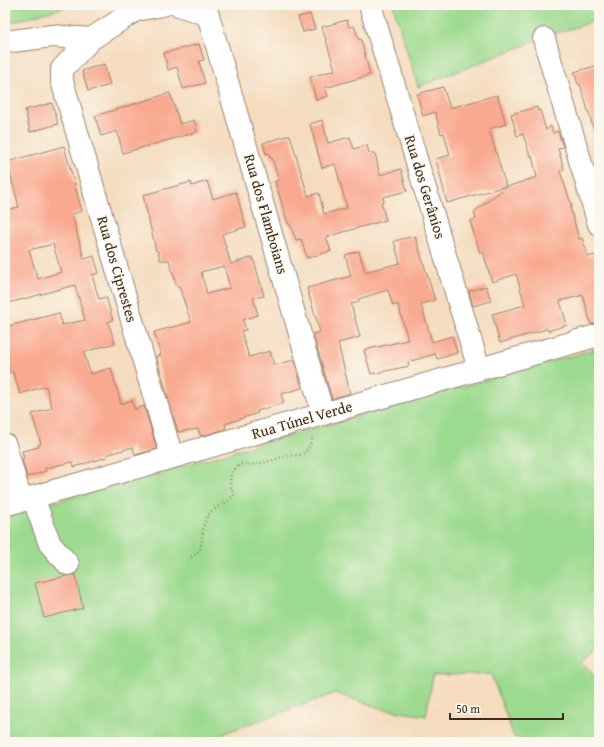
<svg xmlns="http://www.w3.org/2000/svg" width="604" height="747" viewBox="0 0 604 747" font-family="'Gentium Book Plus',serif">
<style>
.green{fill:#9cda8f;stroke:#6c8256}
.building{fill:#f9a990;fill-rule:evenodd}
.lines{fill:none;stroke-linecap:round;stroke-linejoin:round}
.minor-casing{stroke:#98836e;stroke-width:24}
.path{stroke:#98836e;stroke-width:2.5;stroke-dasharray:1 3;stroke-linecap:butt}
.minor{stroke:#fff;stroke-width:22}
.labels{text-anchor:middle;stroke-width:3;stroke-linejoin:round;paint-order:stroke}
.street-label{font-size:15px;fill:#3b2a1e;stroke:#fbf7ec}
</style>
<rect width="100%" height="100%" fill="#fbf7ec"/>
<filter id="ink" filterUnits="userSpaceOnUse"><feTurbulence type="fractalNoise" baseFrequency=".025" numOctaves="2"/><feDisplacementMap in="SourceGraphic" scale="8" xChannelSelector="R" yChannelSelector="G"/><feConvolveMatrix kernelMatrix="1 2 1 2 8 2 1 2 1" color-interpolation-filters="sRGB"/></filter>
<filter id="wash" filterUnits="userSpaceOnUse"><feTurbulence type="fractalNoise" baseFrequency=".012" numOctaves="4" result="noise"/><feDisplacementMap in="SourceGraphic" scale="16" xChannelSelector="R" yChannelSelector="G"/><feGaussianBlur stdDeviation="0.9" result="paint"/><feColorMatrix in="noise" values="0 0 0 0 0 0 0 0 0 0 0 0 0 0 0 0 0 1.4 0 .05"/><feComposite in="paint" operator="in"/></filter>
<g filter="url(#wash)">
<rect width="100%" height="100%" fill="#f5dcbf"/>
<g class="green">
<polygon points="5,5 73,5 5,24"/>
<polygon points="393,5 599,5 599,20 550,35 418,87"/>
<polygon points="599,348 599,649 582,662 599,681 599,740 594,742 533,742 514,737 491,674 433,675 426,716 383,709 335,693 200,742 5,742 5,516"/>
</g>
<g id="blocks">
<g class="building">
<polygon points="310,14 315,29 303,32 298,17"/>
<polygon points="347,20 349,27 354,26 359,40 361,39 370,75 325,88 328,96 316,100 310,77 335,70 322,27"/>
<polygon points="199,44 204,60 199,61 205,83 183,89 177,67 168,70 164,53"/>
<polygon points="104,64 110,85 88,91 82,71"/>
<polygon points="599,65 599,136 596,137 580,84 578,84 574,72"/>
<polygon points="443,87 450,108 497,95 506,124 489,129 506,186 447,203 436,159 450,155 444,133 441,134 435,112 423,116 417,94"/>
<polygon points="170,93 180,124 194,120 197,132 123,153 117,131 101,136 95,116"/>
<polygon points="52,103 58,124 30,132 25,110"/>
<polygon points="537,107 538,111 540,110 546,130 551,126 553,133 558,131 563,147 558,148 564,169 560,171 572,207 570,207 579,239 582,238 588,257 595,255 599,269 599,323 591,324 583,295 560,301 567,325 548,331 547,329 500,343 492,314 525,305 516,274 492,282 483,252 480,253 470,221 476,219 474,212 506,187 537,177 532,156 530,156 523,134 517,136 511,114"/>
<polygon points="322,120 328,143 350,137 354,149 367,145 369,153 375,153 380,175 401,169 407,191 383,197 384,202 381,202 386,220 326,237 331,251 307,258 301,239 296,240 290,224 288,224 275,181 279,180 272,158 270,158 269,153 266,154 263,143 290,135 308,196 319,193 324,214 347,208 335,164 322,168 310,124"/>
<path d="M64 146 82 211 72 214 84 259 94 256 99 273 92 275 99 299 106 297 113 320 108 322 115 343 84 352 90 374 111 368 121 404 132 400 134 409 144 406 157 449 135 455 133 447 106 455 107 457 74 467 73 462 45 468 46 471 27 477 22 459 24 458 22 451 39 447 38 445 41 444 32 414 52 408 46 386 20 394 13 372 10 373 5 355V327L59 313 62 325 85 320 75 285 5 304V210L19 207 7 162ZM53 244 61 272 38 279 29 250Z"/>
<path d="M207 181 213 199 236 192 246 227 222 234 231 264 253 257 264 296 253 298 258 315 243 320 246 330 241 331 249 357 270 351 274 365 294 360 302 388 281 394 284 403 257 411 258 413 225 424 226 428 223 430 201 436 198 429 178 432 156 356 161 355 154 332 191 322 179 286 177 287 169 260H160L158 251H156L143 195 191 182 192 186ZM224 266 230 288 207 294 201 272Z"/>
<polygon points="415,236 435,300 421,304 432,342 452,336 457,353 437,359 435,354 408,362 409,366 371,374 364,350 408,340 398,304 393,306 388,290 358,299 359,302 351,304 360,337 338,343 350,393 332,399 313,334 320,332 307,288 351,276 345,255 359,251 365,272 400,263 394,241"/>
<polygon points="486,286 491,301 473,306 469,291"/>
<polygon points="75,574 83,608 44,618 35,583"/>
</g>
</g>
</g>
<g filter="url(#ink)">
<use href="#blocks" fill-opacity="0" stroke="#98836e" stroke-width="1"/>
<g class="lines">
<g class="minor-casing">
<g id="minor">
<polyline points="163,5 136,10 91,39 62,69 62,81 172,457"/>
<polyline points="179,5 208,15 323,414"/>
<polyline points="370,5 479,369"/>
<polyline points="544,39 599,224"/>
<polyline points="5,42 52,36 91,39"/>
<polyline points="5,445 21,501"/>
<polyline points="33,497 50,544 68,564"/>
<polyline points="5,505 599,335"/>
</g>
</g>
<path class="path" d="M191 557C207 551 199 533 206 519 213 505 225 507 234 495 228 480 228 475 240 464 257 466 270 461 286 456 291 455 298 456 302 454 309 450 311 443 313 436"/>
<use href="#minor" class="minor"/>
</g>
</g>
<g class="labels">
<g class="street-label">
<text transform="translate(425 187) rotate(73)" y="5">Rua dos Gerânios</text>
<text transform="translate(266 214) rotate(74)" y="5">Rua dos Flamboians</text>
<text transform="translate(117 269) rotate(74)" y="5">Rua dos Ciprestes</text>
<text transform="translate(302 420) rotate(-16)" y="5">Rua Túnel Verde</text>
</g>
</g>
<rect width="604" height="747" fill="none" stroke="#fbf7ec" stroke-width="20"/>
<path d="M450 713v6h113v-6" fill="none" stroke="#3b2a1e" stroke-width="2"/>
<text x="456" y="713" font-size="12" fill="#3b2a1e" stroke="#fbf7ec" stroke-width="3" paint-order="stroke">50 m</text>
</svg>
